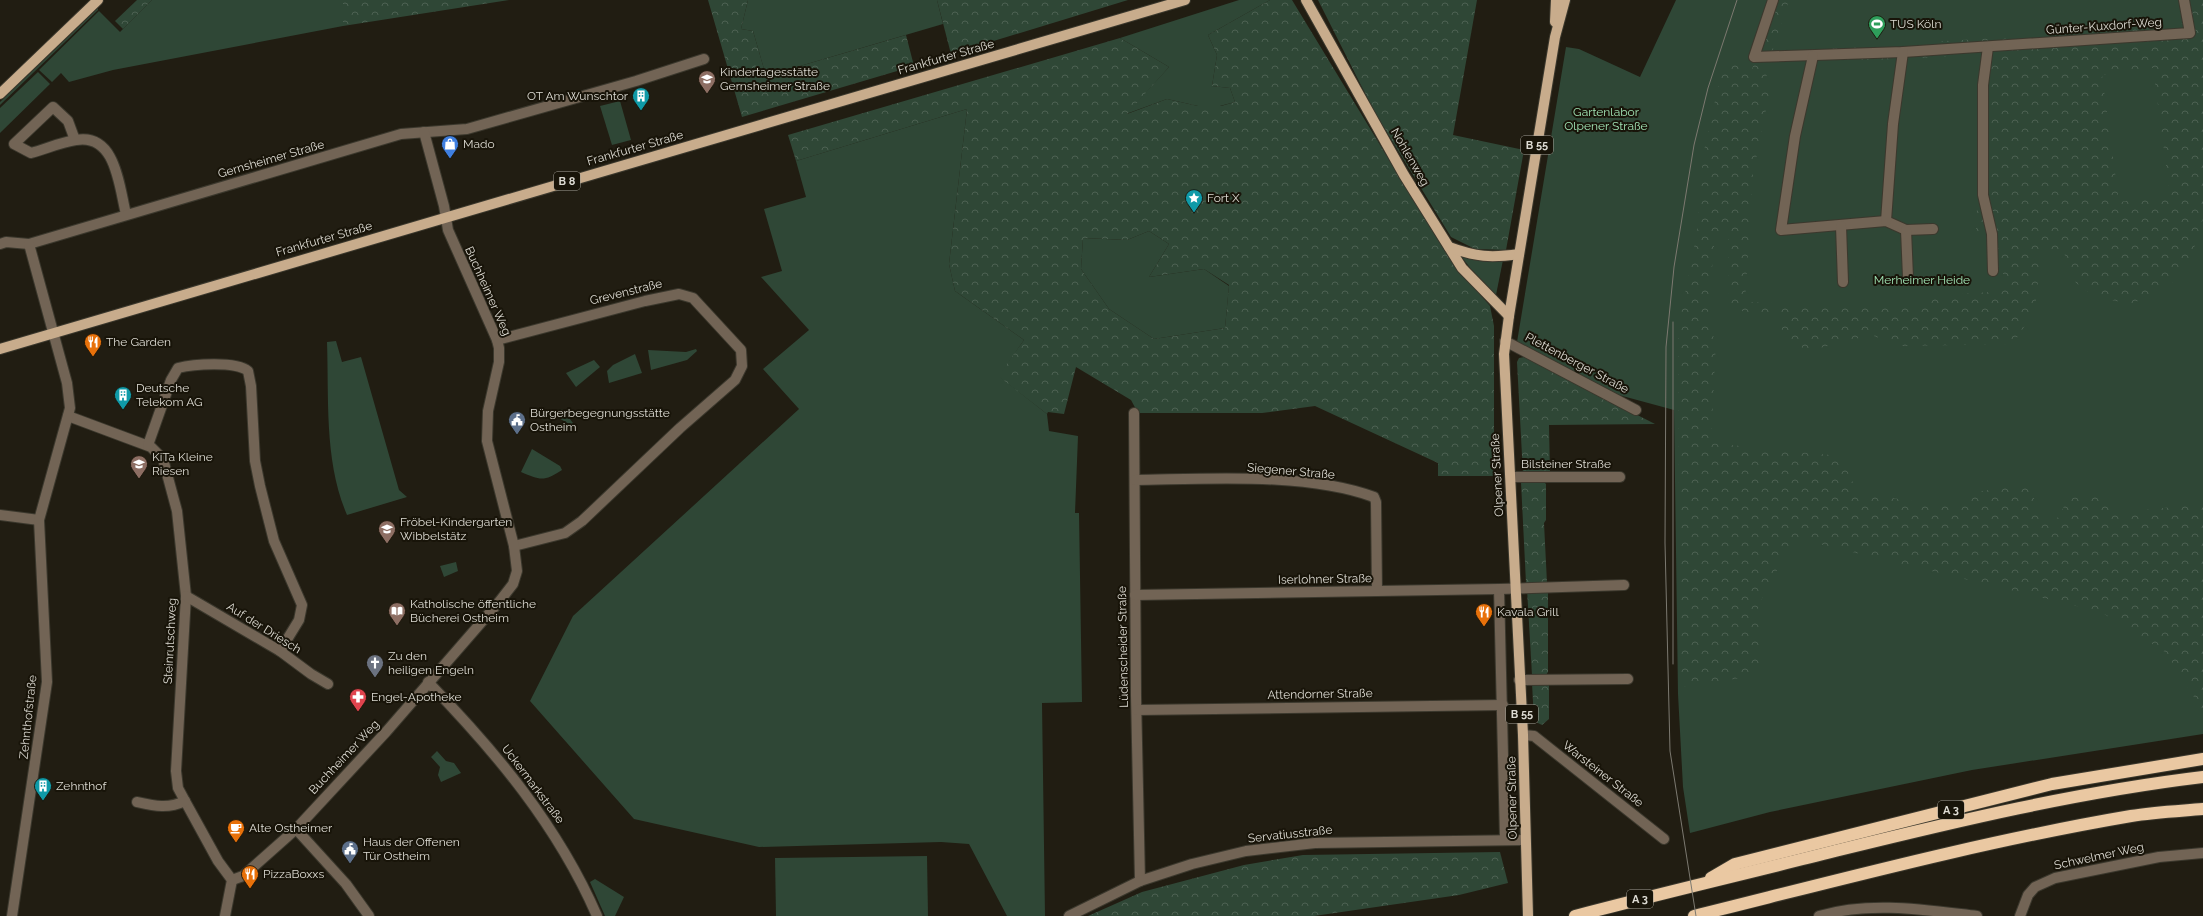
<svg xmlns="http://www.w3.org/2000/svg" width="2203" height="916" viewBox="0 0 2203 916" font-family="Raleway,sans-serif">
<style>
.green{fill:#2f4736}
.forest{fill:url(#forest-crowns);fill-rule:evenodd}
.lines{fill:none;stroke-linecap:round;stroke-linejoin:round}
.minor-casing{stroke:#3b382d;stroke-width:12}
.major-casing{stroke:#3b382d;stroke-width:12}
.highway-casing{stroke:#3b382d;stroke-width:14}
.minor{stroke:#726455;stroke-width:10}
.major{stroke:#c8ac8c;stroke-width:10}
.highway{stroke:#eac8a2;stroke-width:12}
.tram{stroke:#7c7970;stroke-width:1}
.labels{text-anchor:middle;stroke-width:4;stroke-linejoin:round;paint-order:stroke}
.shield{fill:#181409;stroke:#a29f96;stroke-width:1}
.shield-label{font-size:11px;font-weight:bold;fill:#dddbd3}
.poi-label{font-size:12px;fill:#dddbd3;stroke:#181409;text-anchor:start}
.street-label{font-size:12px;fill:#dddbd3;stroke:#181409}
.park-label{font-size:12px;fill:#a1e4b5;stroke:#181409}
</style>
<defs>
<pattern id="forest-crowns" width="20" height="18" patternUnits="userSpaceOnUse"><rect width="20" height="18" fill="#2f4736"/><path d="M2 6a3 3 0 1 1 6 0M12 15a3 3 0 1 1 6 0" fill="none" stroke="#4d6152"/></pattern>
</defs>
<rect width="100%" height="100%" fill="#211d12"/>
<g class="green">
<polygon points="152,0 343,0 343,26 113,70 69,82 61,73 52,82 39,70 99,11 120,32"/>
<polygon points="748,0 937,0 943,24 766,76 753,31 741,29"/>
<polygon points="1239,0 1270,0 1208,35 1217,55 1212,86 1230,88 1235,102 1220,106 1198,106 1167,99 1126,114 1169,67 1120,38"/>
<polygon points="1676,0 2203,0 2203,734 1972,770 1770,812 1690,833 1683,787 1678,694 1674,410 1615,394 1517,342 1566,47 1579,49 1640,77"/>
<polygon points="98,8 98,10 0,105 0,102"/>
<polygon points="38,72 50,84 0,133 0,108"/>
<polygon points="620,101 631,140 612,145 600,106"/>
<polygon points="967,109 949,264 955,291 1024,340 999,376 1047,414 1049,431 1078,436 1075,513 1079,513 1082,702 1042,703 1045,916 1007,916 969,844 941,842 759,847 634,819 530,701 573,616 799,409 763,369 809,330 761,277 782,271 764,209 806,197 796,161"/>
<polygon points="1149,231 1169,244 1149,277 1204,269 1229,286 1225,328 1154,339 1109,309 1081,269 1083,238 1127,240"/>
<polygon points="1460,255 1503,260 1496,295 1471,269"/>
<path d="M336 341 342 362 361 357 399 490 407 497 347 515C324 461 329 400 327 342Z"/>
<polygon points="696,349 697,351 687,360 651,370 648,350 686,352"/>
<polygon points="635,354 642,373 609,383 607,371 613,365"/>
<polygon points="594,360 600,367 576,387 566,373"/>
<polygon points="562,409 573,423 571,425 548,412"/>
<path d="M532 449 560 466 562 470C544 482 540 480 521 472Z"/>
<polygon points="456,562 458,571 444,577 440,566"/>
<polygon points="437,751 446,761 454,763 461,773 441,782 438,775 440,767 431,757"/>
<polygon points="927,856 928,916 776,916 775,858"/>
<polygon points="595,879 624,897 615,916 605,916 590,882"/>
</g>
<g class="forest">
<polygon points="137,0 152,0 123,29 115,21"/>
<polygon points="343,0 509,0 343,26"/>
<polygon points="708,0 748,0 741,29 753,31 766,76 906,35 914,66 742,117"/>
<polygon points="937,0 1128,0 951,54"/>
<path d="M1270 0H1292L1436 237 1453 263 1490 306 1494 326V476H1438V463L1315 406 1262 413H1138L1131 400 1076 367 1064 414 1048 412 1047 414 998 376 1024 340 955 291 949 264 967 109 796 161 788 135 1120 38 1169 67 1127 114 1167 99 1198 106H1221L1235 102 1230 88 1212 86 1217 55 1208 35ZM1149 231 1169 244 1149 277 1204 269 1229 285 1225 328 1154 339 1109 309 1081 269 1083 238 1127 240Z"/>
<polygon points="1318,0 1477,0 1453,135 1524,150 1506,250 1475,249 1451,237 1375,113"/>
<path d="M1778 0H1789L1772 52 2182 26 2178 0H2203V219L2190 261 2171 284 2132 304 2095 297 2076 283 2062 248 2041 254 2035 310 2013 344 1901 346 1871 335 1808 351 1782 336 1781 317 1752 315 1732 307 1729 301 1728 234 1715 235 1707 325 1716 341 1711 443 1840 456 1858 493 1960 508 1971 493 2028 483 2042 519 2055 522 2069 498 2097 495 2114 513 2203 504V711L2165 652 2101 612 1794 538 1758 606 1761 675 1680 687 1678 330 1697 232 1703 155 1724 60 1752 69ZM1983 55 1976 233 1987 234 1990 271 2003 272 2004 291 1920 297V308L1745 302 1753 174 1771 85 1767 83 1766 65ZM2153 68 2170 195 2119 202 2102 75Z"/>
<polygon points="1524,357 1655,424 1549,425 1550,474 1523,474 1517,362 1519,358"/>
<polygon points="1543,481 1546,484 1546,520 1544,523 1547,583 1526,583 1521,482"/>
<polygon points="1527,589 1548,591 1548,672 1546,675 1532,675"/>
<polygon points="1532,683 1549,684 1549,719 1542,725 1534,721"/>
<polygon points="1500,852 1508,883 1459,895 1314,916 1088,916 1142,892 1244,865 1303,855"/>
</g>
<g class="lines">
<g class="minor-casing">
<g id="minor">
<polyline points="1773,0 1754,57 1903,52 2190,33 2184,0"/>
<polyline points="1988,47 1983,85 1983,195 1992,234 1993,271"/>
<polyline points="1813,56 1795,136 1781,230 1886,221 1906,230 1933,229"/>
<path d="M75 140 68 121 53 107 14 144 31 153C46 149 61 142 76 140 116 133 119 186 126 214"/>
<polyline points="1886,221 1893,124 1903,52"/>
<polyline points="1841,226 1843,282"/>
<polyline points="1906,230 1908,277"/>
<polyline points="0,244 6,242 29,244 401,134 467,129 636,81 704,59"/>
<polyline points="497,340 645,301 679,294 693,298 741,350 742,366 735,380 680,428 582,521 565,533 514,546"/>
<polyline points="1505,341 1636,410"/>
<polyline points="1134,413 1136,696 1140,881"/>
<polyline points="68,416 151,447 163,459 177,511 186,596 176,771 178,788 185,801 218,861 232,880 225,916"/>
<path d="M148 445 171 380 178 368C193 364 236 361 248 371L251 386 255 461 260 486 274 541 302 605 299 620 280 651"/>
<polyline points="1511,477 1620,477"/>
<path d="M1135 480C1207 479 1306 472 1374 497L1376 502 1377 591"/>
<polyline points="0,515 39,520"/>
<polyline points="1499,589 1505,839"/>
<polyline points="1135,595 1499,589 1624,585"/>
<polyline points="186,596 280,651 311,674 328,684"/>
<polyline points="1519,680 1628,679"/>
<path d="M428 682C496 752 558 826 597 916"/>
<polyline points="1137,710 1503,705"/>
<polyline points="1523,735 1534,736 1664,839"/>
<path d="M137 802C155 806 168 809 185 801"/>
<polyline points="296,829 346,884 369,916"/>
<polyline points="232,880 243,876 296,829 386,732 499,602 513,584 517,571 514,546 487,441 488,411 499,362 499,348 497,340 448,230 444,206 424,132"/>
<polyline points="12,916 47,682 39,520 70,408 67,383 29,244"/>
<polyline points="1069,916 1140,881 1192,864 1246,851 1315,843 1525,840"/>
<path d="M1819 916C1871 901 1925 910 1977 916"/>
<polyline points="2020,916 2028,895 2035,887 2055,878 2159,857 2203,853"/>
</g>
</g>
<g class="major-casing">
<g id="major">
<polyline points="1306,0 1404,175 1462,268 1509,316"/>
<polyline points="1555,22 1556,0"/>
<polyline points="0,94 98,0"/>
<path d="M1449 247C1476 257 1491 258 1519 254"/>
<polyline points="0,349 1185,0"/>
<polyline points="1528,916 1523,735 1504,354 1509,316 1555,37 1565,0"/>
</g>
</g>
<g class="highway-casing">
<g id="highway">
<polyline points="1711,878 1735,864 2052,784 2203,759"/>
<path d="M1575 916C1662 893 1748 873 1835 851 1957 821 2078 792 2203 777"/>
<path d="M1694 916C1839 880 1984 841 2131 816 2154 812 2179 811 2203 809"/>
</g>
</g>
<use href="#minor" class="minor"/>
<use href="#major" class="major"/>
<use href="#highway" class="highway"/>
<g class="tram">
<polyline points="1673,664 1673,322"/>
<polyline points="1696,916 1670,751 1665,543 1666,347 1674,267 1694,145 1708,88 1737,0"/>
</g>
</g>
<defs>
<g id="stadium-pin" transform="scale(0.9)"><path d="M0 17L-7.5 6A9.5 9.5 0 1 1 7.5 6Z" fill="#2e9e5b" stroke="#181409"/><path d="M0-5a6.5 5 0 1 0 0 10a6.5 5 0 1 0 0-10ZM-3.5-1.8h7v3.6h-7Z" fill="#fff"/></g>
<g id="school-pin" transform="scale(0.9)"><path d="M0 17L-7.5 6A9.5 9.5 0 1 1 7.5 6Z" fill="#8d6e63" stroke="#181409"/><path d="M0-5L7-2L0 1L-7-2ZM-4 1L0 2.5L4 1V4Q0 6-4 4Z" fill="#fff"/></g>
<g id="building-pin" transform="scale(0.9)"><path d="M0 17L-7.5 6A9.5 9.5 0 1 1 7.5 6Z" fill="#0f9aa8" stroke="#181409"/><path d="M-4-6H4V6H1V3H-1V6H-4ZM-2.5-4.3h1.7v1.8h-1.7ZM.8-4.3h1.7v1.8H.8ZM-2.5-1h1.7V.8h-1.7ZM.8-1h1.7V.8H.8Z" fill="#fff"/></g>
<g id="shop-pin" transform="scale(0.9)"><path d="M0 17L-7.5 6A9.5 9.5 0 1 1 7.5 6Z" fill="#3f7fe0" stroke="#181409"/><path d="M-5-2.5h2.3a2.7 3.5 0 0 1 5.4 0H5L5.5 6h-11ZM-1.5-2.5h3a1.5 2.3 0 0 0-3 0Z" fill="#fff"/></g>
<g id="sight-pin" transform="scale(0.9)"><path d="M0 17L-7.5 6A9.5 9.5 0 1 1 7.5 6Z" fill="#0f9aa8" stroke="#181409"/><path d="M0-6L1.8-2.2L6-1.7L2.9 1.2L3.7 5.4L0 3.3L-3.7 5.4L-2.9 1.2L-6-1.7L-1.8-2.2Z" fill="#fff"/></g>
<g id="restaurant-pin" transform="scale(0.9)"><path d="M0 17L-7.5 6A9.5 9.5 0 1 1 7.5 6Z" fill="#e8710a" stroke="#181409"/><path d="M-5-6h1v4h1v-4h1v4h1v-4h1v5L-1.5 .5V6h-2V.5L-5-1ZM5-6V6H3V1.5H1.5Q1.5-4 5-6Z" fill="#fff"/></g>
<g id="civic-pin" transform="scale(0.9)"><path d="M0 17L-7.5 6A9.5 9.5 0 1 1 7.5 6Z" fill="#5c6f8a" stroke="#181409"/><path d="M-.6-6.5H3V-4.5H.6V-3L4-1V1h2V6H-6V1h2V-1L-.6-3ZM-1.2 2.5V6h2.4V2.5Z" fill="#fff"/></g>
<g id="library-pin" transform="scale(0.9)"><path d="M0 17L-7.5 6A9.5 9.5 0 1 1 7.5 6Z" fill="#8d6e63" stroke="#181409"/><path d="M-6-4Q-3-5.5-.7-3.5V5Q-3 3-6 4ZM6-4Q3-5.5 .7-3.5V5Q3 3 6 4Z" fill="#fff"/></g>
<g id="church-pin" transform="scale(0.9)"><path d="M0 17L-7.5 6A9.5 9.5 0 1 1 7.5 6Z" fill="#6b7280" stroke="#181409"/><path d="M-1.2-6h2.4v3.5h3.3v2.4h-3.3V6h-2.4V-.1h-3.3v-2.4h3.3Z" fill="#fff"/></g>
<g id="pharmacy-pin" transform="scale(0.9)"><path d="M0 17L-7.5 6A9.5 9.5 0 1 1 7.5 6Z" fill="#e0444e" stroke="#181409"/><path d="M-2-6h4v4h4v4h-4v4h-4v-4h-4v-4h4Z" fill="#fff"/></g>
<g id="cafe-pin" transform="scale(0.9)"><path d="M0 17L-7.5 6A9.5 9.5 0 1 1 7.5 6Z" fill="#e8710a" stroke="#181409"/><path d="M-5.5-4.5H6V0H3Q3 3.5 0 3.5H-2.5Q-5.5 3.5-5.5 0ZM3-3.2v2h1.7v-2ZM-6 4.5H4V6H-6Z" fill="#fff"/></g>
</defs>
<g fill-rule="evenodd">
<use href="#stadium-pin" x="1877" y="24"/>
<use href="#school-pin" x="707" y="79"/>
<use href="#building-pin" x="641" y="96"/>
<use href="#shop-pin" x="450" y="144"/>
<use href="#sight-pin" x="1194" y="198"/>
<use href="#restaurant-pin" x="93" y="342"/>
<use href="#building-pin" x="123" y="395"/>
<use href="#civic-pin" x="517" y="420"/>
<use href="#school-pin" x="139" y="464"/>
<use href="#school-pin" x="387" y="529"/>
<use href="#library-pin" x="397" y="611"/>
<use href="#restaurant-pin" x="1484" y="612"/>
<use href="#church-pin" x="375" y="663"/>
<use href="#pharmacy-pin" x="358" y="697"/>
<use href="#building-pin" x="43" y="786"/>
<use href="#cafe-pin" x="236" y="828"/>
<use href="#civic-pin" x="350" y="849"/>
<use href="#restaurant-pin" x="250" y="874"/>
</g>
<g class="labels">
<g class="shield">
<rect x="1521" y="136" width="32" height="18" rx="3"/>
<rect x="554" y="172" width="26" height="18" rx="3"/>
<rect x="1506" y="705" width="32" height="18" rx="3"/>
<rect x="1938" y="801" width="26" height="18" rx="3"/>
<rect x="1627" y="890" width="26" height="18" rx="3"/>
</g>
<g class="shield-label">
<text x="1537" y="149">B 55</text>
<text x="567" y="185">B 8</text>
<text x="1522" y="718">B 55</text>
<text x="1951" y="814">A 3</text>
<text x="1640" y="903">A 3</text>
</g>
<g class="poi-label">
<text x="1890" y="28">TUS Köln</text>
<text x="720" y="76">Kindertagesstätte<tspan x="720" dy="14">Gernsheimer Straße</tspan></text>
<text x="628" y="100" text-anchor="end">OT Am Wunschtor</text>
<text x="463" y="148">Mado</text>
<text x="1207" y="202">Fort X</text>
<text x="106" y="346">The Garden</text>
<text x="136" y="392">Deutsche<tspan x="136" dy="14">Telekom AG</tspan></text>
<text x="530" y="417">Bürgerbegegnungsstätte<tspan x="530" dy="14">Ostheim</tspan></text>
<text x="152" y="461">KiTa Kleine<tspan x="152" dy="14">Riesen</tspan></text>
<text x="400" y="526">Fröbel-Kindergarten<tspan x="400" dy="14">Wibbelstätz</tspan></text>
<text x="410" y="608">Katholische öffentliche<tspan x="410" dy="14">Bücherei Ostheim</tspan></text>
<text x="1497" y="616">Kavala Grill</text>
<text x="388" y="660">Zu den<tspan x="388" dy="14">heiligen Engeln</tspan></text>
<text x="371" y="701">Engel-Apotheke</text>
<text x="56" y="790">Zehnthof</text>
<text x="249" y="832">Alte Ostheimer</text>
<text x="363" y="846">Haus der Offenen<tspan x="363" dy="14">Tür Ostheim</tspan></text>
<text x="263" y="878">PizzaBoxxs</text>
</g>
<g class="street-label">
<text transform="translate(2104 26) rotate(-4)" y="4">Günter-Kuxdorf-Weg</text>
<text transform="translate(946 57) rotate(-16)" y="4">Frankfurter Straße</text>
<text transform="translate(635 148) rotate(-16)" y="4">Frankfurter Straße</text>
<text transform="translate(1410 157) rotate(60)" y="4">Nohlenweg</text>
<text transform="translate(271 159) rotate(-16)" y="4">Gernsheimer Straße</text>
<text transform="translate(324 239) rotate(-16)" y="4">Frankfurter Straße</text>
<text transform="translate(488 291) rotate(66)" y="4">Buchheimer Weg</text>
<text transform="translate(626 292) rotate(-14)" y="4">Grevenstraße</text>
<text transform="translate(1577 363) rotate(28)" y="4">Plettenberger Straße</text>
<text x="1566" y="468">Bilsteiner Straße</text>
<text transform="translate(1291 471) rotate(5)" y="4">Siegener Straße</text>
<text transform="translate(1497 475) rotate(-93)" y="4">Olpener Straße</text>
<text transform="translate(1325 579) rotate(-1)" y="4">Iserlohner Straße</text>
<text transform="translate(264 628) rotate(32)" y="4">Auf der Driesch</text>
<text transform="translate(170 641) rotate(-87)" y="4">Steinrutschweg</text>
<text transform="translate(1123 647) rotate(-91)" y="4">Lüdenscheider Straße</text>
<text transform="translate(1320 694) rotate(-1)" y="4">Attendorner Straße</text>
<text transform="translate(28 717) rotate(-84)" y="4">Zehnthofstraße</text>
<text transform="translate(344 757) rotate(-47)" y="4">Buchheimer Weg</text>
<text transform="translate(1603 774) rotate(38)" y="4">Warsteiner Straße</text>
<text transform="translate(533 784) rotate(53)" y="4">Uckermarkstraße</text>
<text transform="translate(1512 798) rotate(-91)" y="4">Olpener Straße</text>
<text transform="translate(1290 834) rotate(-6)" y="4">Servatiusstraße</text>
<text transform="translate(2099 856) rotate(-12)" y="4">Schwelmer Weg</text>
</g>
<g class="park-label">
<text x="1606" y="116">Gartenlabor<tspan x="1606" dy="14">Olpener Straße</tspan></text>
<text x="1922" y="284">Merheimer Heide</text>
</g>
</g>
</svg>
